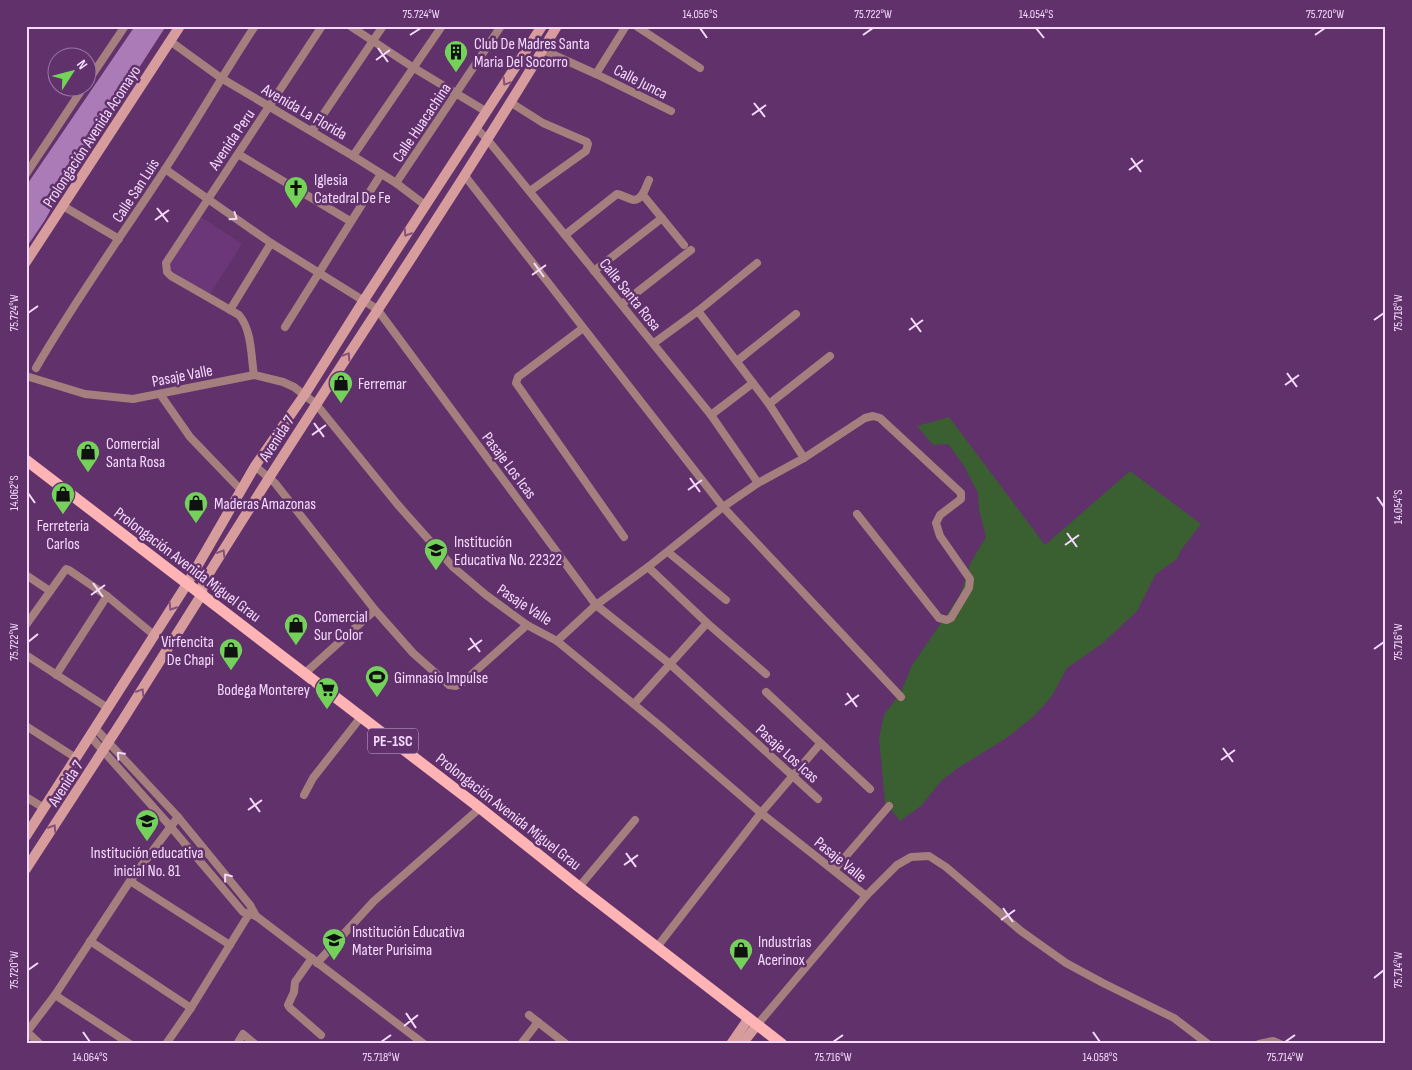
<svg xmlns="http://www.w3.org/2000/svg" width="1412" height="1070" viewBox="0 0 1412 1070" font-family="'Sofia Sans Condensed',sans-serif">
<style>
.built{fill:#6c3778}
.green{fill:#3a5f30}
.water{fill:#ab7bb7}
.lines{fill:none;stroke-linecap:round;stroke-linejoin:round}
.street{stroke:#a47f7e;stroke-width:8}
.secondary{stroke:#d79d9d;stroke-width:10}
.primary{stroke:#feb4b4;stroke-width:11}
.oneway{stroke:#84517a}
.oneway2{stroke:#f3d6f8}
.ticks{fill:none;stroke:#f7dbfe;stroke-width:2}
.labels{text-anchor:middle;stroke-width:5;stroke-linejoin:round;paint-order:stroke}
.shield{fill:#60316b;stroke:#caa8d2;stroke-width:1}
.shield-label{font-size:15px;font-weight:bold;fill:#f7dbfe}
.poi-label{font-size:16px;fill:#f7dbfe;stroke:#60316b;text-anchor:start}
.street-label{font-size:16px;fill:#f7dbfe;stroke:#60316b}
.neatline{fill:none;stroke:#f7dbfe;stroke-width:2}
.ticks-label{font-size:12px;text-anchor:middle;fill:#f7dbfe}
</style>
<rect width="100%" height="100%" fill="#60316b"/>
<polygon class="built" points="201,217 242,244 209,295 168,268"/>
<polygon class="green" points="949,417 1045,545 1130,471 1201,524 1181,550 1177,559 1156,574 1137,611 1103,643 1067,668 1052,696 1033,717 1008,737 958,768 941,781 921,806 900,821 885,802 879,738 884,715 901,692 911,667 960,595 971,562 986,537 979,510 978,493 964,466 948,444 933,445 917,426"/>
<polygon class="water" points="135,26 166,26 71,173 45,220 26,248 26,186"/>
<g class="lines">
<g class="street">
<polyline points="350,26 414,68 487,112"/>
<polyline points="636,26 700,68"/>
<polyline points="170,41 221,78 353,156 396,183 425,205"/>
<polyline points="543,50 596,74 671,111"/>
<polyline points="596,74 626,26"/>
<polyline points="88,81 125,26"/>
<polyline points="510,102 543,123 587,142 588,144 586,151 530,191"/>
<polyline points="476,128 487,139 711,415 758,483"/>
<polyline points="312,131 383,26"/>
<polyline points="238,154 350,221"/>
<polyline points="353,156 442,26"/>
<polyline points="165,169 271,243 377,309 596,605 670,664 818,799"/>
<polyline points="26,174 83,88"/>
<polyline points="465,176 723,507 901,697"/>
<polyline points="396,183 501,26"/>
<polyline points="643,195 684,245"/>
<polyline points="63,206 119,239"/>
<path d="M565 235 617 194C623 195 628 199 634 200 643 200 646 186 649 180"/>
<polyline points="594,271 662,218"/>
<polyline points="622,304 691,250"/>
<polyline points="230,310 271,243"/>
<polyline points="698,311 769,404 804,458"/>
<polyline points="285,327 381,174"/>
<polyline points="583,328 518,377 516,383 624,537"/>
<polyline points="654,343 698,311 757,263"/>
<polyline points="737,361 796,314"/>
<path d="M36 368C74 302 118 241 160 177 193 127 222 76 255 26"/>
<path d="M254 375C251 357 252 330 239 315L171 276 167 272 166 263 322 26"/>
<polyline points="26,376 85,394 133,399 254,375 283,382 294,387 316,404 398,505 453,567 486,595 527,625 557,641 659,725 761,813 866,896"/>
<polyline points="160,394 190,437 241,490"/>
<polyline points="769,404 830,356"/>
<polyline points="711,415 753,383"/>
<polyline points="255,466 275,483 375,610 413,653 449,685 456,686 462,683 527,625"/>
<polyline points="668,552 726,600"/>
<polyline points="648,567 707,623 766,674"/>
<polyline points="26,575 50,591"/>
<polyline points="26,625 66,569 69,570 107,596 154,635"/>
<polyline points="557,641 596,605 648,567 723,507 758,483 804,458 865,418 873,416 880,418 961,493 961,499 940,515 936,523 940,536 970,579 969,588 951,618 947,620 939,618 857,514"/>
<polyline points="26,655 108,708"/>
<polyline points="304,674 375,610"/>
<polyline points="56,675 107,596"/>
<polyline points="766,692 870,789"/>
<polyline points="634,704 707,623"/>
<polyline points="26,726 76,758"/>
<polyline points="95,728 178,817 250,905 256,916"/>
<polyline points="90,736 170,826 243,912 256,916 424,1044"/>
<polyline points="304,795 313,778 361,717"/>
<polyline points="26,797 44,808"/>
<polyline points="834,870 889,806"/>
<polyline points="130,881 230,945"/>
<polyline points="579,887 635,820"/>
<polyline points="90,941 191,1008"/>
<polyline points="657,947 761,813 820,744"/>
<polyline points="312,958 295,982 294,992 288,1005 290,1008 321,1035"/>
<polyline points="317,963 374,901 480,808"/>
<polyline points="55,995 130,1044"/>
<polyline points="529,1015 566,1044"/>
<polyline points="757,1025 866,896 897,865 911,857 929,856 946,867 1021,931 1066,963 1103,983 1174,1018 1208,1044"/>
<polyline points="26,1031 40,1044"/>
<polyline points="26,1033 55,995 130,881 178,817"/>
<polyline points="166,1044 191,1008 249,914"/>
<polyline points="237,1044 243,1034 255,1044"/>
<polyline points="521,1044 538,1022"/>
<polyline points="1259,1044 1273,1041 1280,1044"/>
</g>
<g class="secondary">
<polyline points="26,262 180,26"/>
<polyline points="26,836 187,584 255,466 305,394 364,300 542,26"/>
<path d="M26 869 124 718 202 594 203 583C318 396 444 215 557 26"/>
<polyline points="731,1044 749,1018"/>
<polyline points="742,1044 757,1025"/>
</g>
<polyline class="primary" points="26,460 480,808 579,887 782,1044"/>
</g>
<defs><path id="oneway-chevron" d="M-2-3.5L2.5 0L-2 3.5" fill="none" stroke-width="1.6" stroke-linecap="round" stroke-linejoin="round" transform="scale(1.25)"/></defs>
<g class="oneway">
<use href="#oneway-chevron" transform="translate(506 82) rotate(123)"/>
<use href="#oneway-chevron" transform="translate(407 233) rotate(123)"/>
<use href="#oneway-chevron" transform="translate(347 356) rotate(-57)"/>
<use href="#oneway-chevron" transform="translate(222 553) rotate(-59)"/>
<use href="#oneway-chevron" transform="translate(172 607) rotate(123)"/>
<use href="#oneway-chevron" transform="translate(141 692) rotate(-58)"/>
<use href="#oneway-chevron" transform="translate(53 828) rotate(-57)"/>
</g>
<g class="oneway2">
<use href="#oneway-chevron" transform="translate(234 217) rotate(35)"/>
<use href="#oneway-chevron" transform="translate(120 755) rotate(-133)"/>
<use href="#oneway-chevron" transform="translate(227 877) rotate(-129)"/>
</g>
<path class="ticks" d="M700 28 707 38M1036 28 1044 38M410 35 421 28M863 35 873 28M1315 35 1325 28M378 48 388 62M376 60 390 50M754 103 765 117M752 115 766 105M1131 158 1141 172M1129 170 1143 160M157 208 168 222M155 220 169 210M534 263 544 277M532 275 546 265M28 313 38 306M911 318 921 332M1374 320 1384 313M909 330 923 320M1287 373 1297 387M1285 385 1299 375M314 423 324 437M312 435 326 425M690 478 700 492M688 490 702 480M28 493 35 503M1377 497 1384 507M1067 533 1077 547M1065 545 1079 535M93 583 103 597M91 595 105 585M470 638 480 652M28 642 38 634M1374 649 1384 642M468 650 482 640M847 693 857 707M845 705 859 695M1223 748 1233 762M1221 760 1235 750M250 798 260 812M248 810 262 800M626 853 636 867M624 865 638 855M1003 908 1013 922M1001 920 1015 910M28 970 38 963M1374 978 1384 970M406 1013 416 1028M404 1026 418 1015M83 1032 90 1042M1093 1032 1100 1042M381 1042 391 1035M833 1042 843 1035M1285 1042 1295 1035"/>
<defs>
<g id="building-pin" transform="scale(1.25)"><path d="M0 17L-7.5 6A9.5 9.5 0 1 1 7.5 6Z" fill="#74d25b" stroke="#60316b"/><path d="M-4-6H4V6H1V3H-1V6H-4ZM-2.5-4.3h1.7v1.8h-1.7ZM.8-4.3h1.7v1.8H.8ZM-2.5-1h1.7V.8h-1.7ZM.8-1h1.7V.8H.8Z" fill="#111"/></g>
<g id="church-pin" transform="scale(1.25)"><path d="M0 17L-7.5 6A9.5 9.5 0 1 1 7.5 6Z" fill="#74d25b" stroke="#60316b"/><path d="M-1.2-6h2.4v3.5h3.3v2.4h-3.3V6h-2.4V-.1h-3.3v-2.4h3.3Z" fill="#111"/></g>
<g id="shop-pin" transform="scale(1.25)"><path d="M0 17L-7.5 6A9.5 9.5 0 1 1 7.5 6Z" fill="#74d25b" stroke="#60316b"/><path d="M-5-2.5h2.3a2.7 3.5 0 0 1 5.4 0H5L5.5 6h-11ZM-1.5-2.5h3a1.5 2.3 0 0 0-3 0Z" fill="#111"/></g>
<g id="school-pin" transform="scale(1.25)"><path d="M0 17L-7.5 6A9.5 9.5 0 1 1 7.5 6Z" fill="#74d25b" stroke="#60316b"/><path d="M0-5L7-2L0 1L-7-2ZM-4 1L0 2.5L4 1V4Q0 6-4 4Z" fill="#111"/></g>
<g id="stadium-pin" transform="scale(1.25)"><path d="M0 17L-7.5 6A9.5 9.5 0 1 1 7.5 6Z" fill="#74d25b" stroke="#60316b"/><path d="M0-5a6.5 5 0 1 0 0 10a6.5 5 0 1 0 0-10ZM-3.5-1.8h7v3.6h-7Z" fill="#111"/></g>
<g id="supermarket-pin" transform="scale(1.25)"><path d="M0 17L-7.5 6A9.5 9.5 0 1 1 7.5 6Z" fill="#74d25b" stroke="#60316b"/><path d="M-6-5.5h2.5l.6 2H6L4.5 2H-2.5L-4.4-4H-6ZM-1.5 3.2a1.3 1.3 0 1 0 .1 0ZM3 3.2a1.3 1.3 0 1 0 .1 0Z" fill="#111"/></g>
</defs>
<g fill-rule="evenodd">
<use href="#building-pin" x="456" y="52"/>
<use href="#church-pin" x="296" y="188"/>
<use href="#shop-pin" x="341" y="383"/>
<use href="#shop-pin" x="88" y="452"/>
<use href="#shop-pin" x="63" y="494"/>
<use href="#shop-pin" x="196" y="503"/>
<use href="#school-pin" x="436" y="550"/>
<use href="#shop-pin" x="296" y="625"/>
<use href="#shop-pin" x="231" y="650"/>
<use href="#stadium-pin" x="377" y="677"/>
<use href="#supermarket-pin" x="327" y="689"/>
<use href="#school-pin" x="147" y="821"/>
<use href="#school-pin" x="334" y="940"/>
<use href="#shop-pin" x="741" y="950"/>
</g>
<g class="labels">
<rect class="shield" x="368" y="728.5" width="50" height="25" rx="4"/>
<g class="shield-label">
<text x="393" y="746">PE-1SC</text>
</g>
<g class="poi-label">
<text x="474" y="49">Club De Madres Santa<tspan x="474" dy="18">Maria Del Socorro</tspan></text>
<text x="314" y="185">Iglesia<tspan x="314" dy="18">Catedral De Fe</tspan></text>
<text x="358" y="389">Ferremar</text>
<text x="106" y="449">Comercial<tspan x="106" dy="18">Santa Rosa</tspan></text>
<text x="214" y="509">Maderas Amazonas</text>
<text x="63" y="531" text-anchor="middle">Ferreteria<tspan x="63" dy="18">Carlos</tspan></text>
<text x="454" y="547">Institución<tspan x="454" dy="18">Educativa No. 22322</tspan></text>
<text x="314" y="622">Comercial<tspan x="314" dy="18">Sur Color</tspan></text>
<text x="214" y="647" text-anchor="end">Virfencita<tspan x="214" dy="18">De Chapi</tspan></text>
<text x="394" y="683">Gimnasio Impulse</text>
<text x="310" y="695" text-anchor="end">Bodega Monterey</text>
<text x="147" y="858" text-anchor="middle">Institución educativa<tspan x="147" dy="18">inicial No. 81</tspan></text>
<text x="352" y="937">Institución Educativa<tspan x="352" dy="18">Mater Purisima</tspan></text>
<text x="758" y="947">Industrias<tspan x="758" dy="18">Acerinox</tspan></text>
</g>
<g class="street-label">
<text transform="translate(641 81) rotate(27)" y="6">Calle Junca</text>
<text transform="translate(305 111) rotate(30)" y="6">Avenida La Florida</text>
<text transform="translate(421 122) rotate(-56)" y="6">Calle Huacachina</text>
<text transform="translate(91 136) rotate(-57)" y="6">Prolongación Avenida Acomayo</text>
<text transform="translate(231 139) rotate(-56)" y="6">Avenida Peru</text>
<text transform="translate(135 190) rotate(-57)" y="6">Calle San Luis</text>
<text transform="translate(631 294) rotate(51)" y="6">Calle Santa Rosa</text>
<text transform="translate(182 375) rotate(-11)" y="6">Pasaje Valle</text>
<text transform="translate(276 438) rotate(-57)" y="6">Avenida 7</text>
<text transform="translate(510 465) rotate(53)" y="6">Pasaje Los Icas</text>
<text transform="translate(188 564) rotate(37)" y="6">Prolongación Avenida Miguel Grau</text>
<text transform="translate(525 604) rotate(33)" y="6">Pasaje Valle</text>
<text transform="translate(788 753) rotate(42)" y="6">Pasaje Los Icas</text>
<text transform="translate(65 783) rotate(-57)" y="6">Avenida 7</text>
<text transform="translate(509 811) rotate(38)" y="6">Prolongación Avenida Miguel Grau</text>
<text transform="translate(841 859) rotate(39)" y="6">Pasaje Valle</text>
</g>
</g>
<rect width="1412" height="1070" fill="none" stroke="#60316b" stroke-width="55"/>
<g transform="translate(72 72) rotate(54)"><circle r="24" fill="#60316b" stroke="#9c75a6"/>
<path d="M0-4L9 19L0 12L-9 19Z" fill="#74d25b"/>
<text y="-8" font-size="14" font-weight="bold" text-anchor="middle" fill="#f7dbfe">N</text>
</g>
<rect x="28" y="28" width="1356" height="1014" class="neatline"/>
<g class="ticks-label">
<text x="421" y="18">75.724°W</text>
<text x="700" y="18">14.056°S</text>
<text x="873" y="18">75.722°W</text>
<text x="1036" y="18">14.054°S</text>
<text x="1325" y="18">75.720°W</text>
<text transform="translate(14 313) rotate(-90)" y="4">75.724°W</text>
<text transform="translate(1398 313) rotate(-90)" y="4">75.718°W</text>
<text transform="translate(14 493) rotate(-90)" y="4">14.062°S</text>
<text transform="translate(1398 507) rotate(-90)" y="4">14.054°S</text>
<text transform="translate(14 642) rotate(-90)" y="4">75.722°W</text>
<text transform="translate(1398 642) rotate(-90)" y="4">75.716°W</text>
<text transform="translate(14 970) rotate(-90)" y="4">75.720°W</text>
<text transform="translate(1398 970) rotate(-90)" y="4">75.714°W</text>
<text x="90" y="1061">14.064°S</text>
<text x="381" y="1061">75.718°W</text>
<text x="833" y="1061">75.716°W</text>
<text x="1100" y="1061">14.058°S</text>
<text x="1285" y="1061">75.714°W</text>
</g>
</svg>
